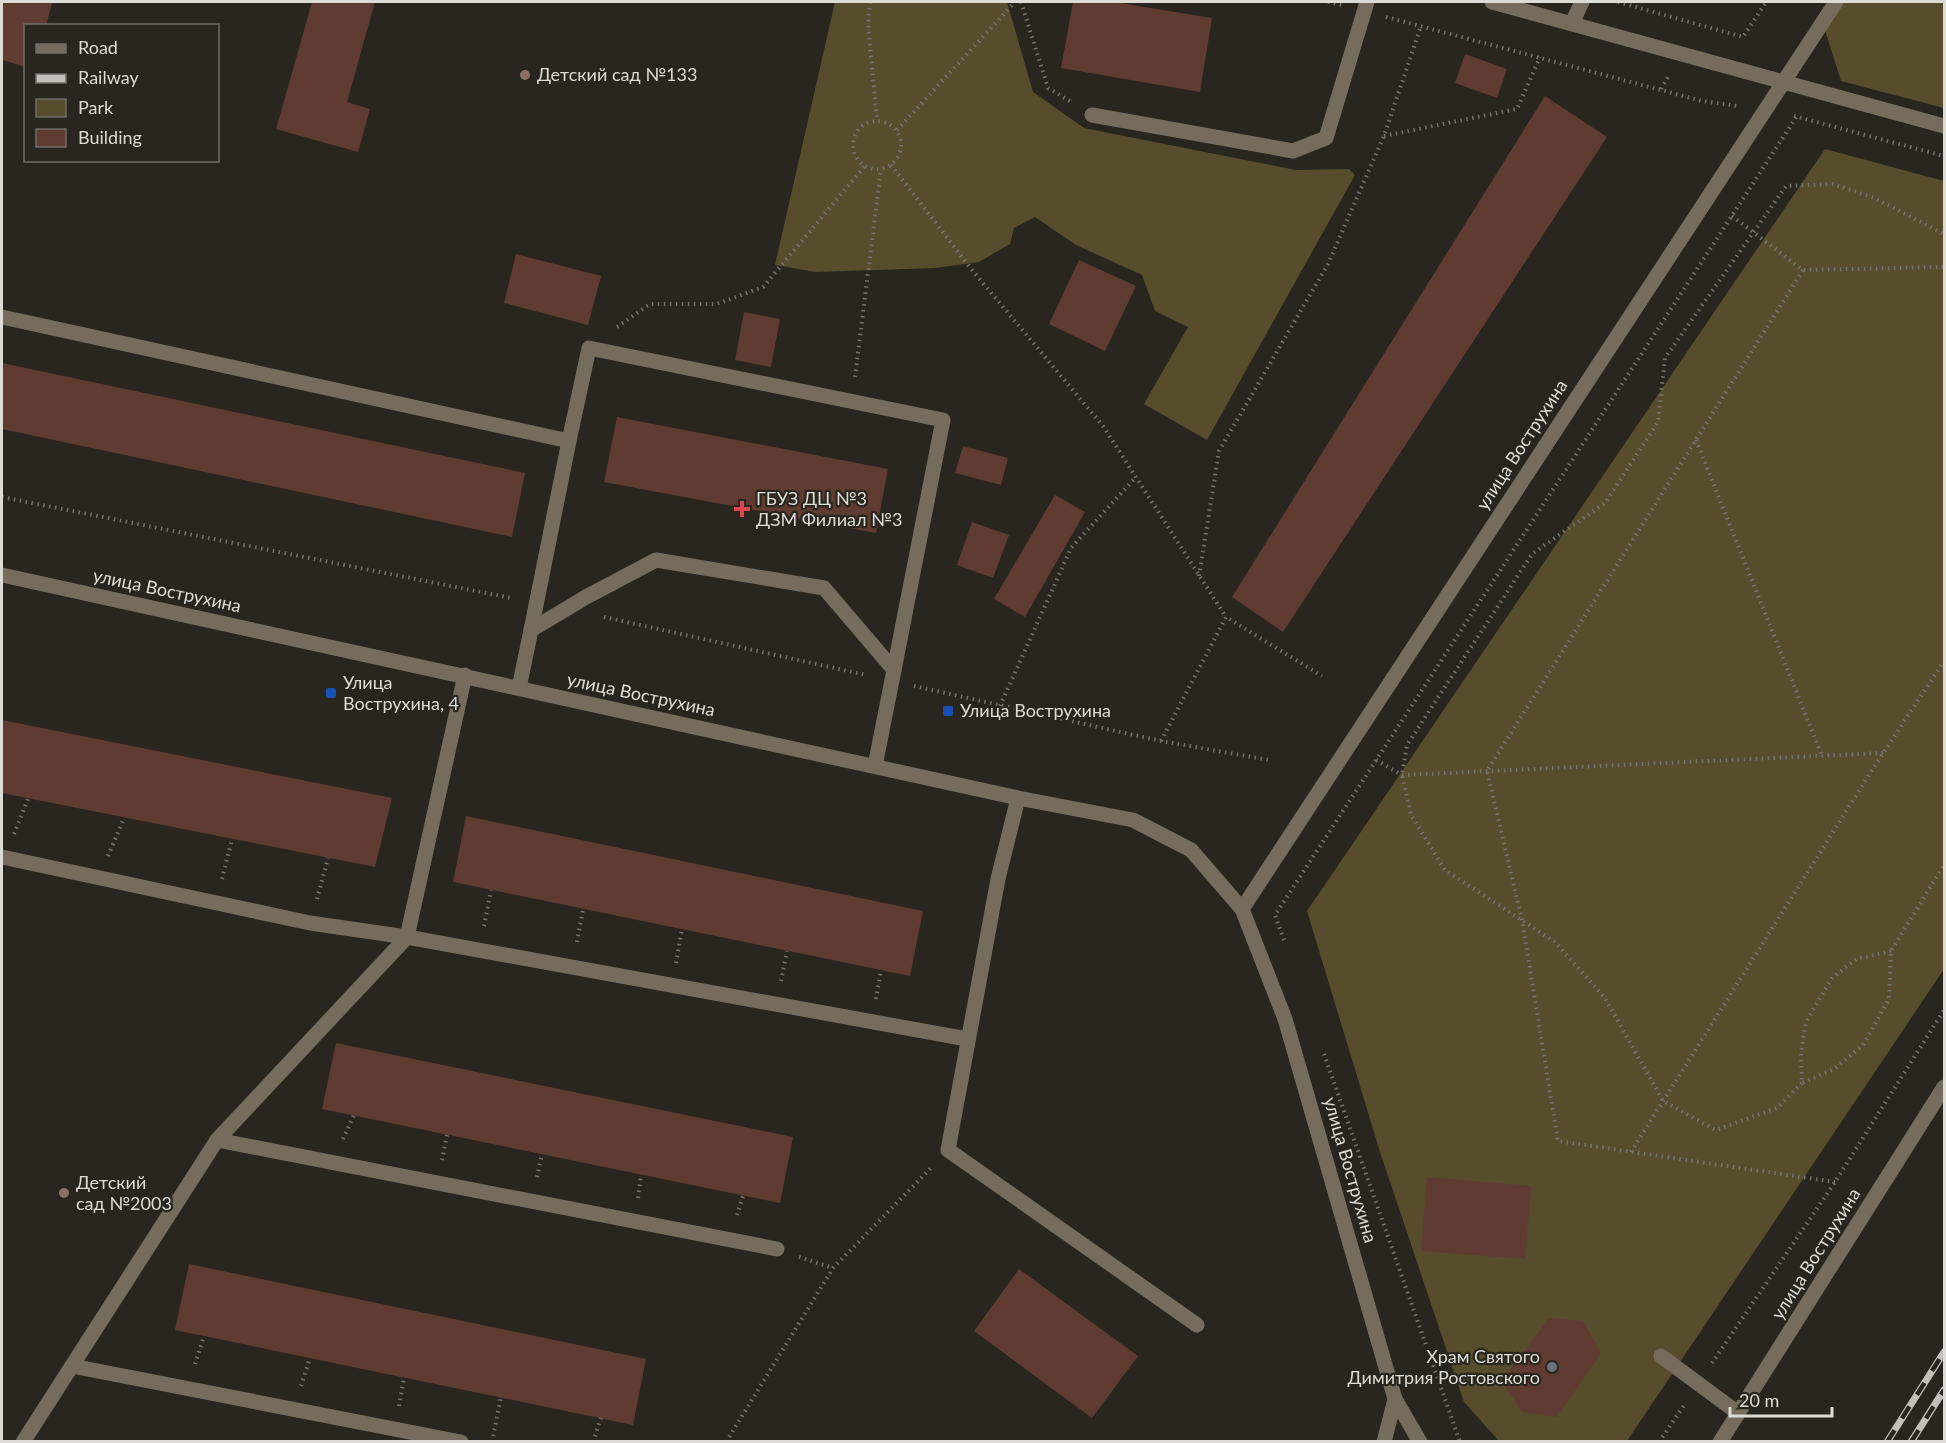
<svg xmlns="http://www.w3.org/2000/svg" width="1946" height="1443" viewBox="0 0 1946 1443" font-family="Lato,sans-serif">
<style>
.green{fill:#574d2d}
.building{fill:#603b31}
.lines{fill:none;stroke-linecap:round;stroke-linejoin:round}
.path{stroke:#76746e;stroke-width:4;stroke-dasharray:1.5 4.5;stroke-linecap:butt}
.minor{stroke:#756c5e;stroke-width:15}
.rail-casing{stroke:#c1c0bb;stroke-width:7}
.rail{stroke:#28261e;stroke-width:4.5;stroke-dasharray:14;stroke-linecap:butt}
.education-dot{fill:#8d6e63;stroke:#28261e;stroke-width:2}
.health-dot{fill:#e0444e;stroke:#28261e;stroke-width:2}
.transit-dot{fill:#1a4fb4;stroke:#28261e;stroke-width:2}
.worship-dot{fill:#6b7280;stroke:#28261e;stroke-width:2}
.labels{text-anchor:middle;stroke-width:4.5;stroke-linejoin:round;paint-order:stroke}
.poi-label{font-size:18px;fill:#dcdbd6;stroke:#28261e;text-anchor:start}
.street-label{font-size:18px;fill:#dcdbd6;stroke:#28261e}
</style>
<rect width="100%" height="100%" fill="#28261e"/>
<g class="green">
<polygon points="835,2 1007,2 1033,92 1084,128 1296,170 1349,169 1355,175 1207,440 1144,404 1188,327 1155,311 1142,275 1076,245 1035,217 1014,228 1010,244 979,262 935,268 816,272 775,265"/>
<polygon points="1844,2 1944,2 1944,108 1841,81 1825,30"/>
<polygon points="1825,149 1944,181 1944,969 1627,1441 1499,1441 1464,1402 1380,1152 1307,911"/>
</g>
<g class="building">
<polygon points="2,2 52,3 46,26 26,26 26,67 2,60"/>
<polygon points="312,2 375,2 347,102 370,109 358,152 276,129"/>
<polygon points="1073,2 1114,2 1212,18 1200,92 1061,68"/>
<polygon points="1465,54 1507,69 1497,98 1455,83"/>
<polygon points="1545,96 1607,137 1283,632 1232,597"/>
<polygon points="516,254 601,276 588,325 504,303"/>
<polygon points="1079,260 1136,286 1105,351 1049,324"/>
<polygon points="744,312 780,319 771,367 735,360"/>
<polygon points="2,363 525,473 512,537 2,429"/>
<polygon points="617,417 888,469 876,533 604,482"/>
<polygon points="963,446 1008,458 1001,485 955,473"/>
<polygon points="1055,495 1085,512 1025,617 994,599"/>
<polygon points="972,522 1009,535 993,578 957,565"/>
<polygon points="2,720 392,798 375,867 2,793"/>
<polygon points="466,816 923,911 910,976 453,882"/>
<polygon points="336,1043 793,1137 780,1203 322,1109"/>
<polygon points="1427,1177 1531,1186 1525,1259 1421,1251"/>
<polygon points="189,1264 646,1359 633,1425 175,1330"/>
<polygon points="1019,1269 1138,1356 1092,1418 974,1331"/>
<polygon points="1549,1318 1583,1321 1601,1353 1557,1417 1522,1412 1502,1381"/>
</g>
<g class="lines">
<g class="path">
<polyline points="870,2 868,24 877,120"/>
<polyline points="1021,2 1048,88 1073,103"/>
<polyline points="1328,2 1342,5"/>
<polyline points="1618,2 1743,37 1766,2"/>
<polyline points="1386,17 1702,101 1737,106"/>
<polyline points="1661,89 1668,77"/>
<polyline points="1794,116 1944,156"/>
<circle cx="877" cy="145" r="24"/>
<polyline points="897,130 1015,2"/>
<polyline points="1384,136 1517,109 1540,57"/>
<polyline points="891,165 972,270 1103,426 1226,617"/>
<polyline points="1732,216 1803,270 1944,267"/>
<polyline points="1803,270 1487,771 1522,920 1558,1141 1835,1182"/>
<polyline points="617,327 650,304 717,304 763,287 865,166"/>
<polyline points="855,377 881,169"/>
<polyline points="1696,440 1822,756"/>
<polyline points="2,497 511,598"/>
<polyline points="1199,576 1219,451 1328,264 1384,136 1421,26"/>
<polyline points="604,617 866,675"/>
<polyline points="914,686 1161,741 1269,760"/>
<polyline points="1000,706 1071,548 1136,477"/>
<polyline points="1161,741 1226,617 1322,676"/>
<polyline points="1376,760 1402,775 1883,753"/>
<polyline points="14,834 28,799"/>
<polyline points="108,856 124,818"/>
<polyline points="222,879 232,839"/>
<polyline points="317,899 328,858"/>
<polyline points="484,926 491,890"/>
<polyline points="1284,940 1275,915 1797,116"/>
<polyline points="577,942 583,909"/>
<polyline points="1891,951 1856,959 1832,978 1806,1022 1801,1051 1802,1083 1834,1069 1863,1045 1889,999 1891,951 1944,865"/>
<polyline points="676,963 682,929"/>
<polyline points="781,981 787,951"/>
<polyline points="876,999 881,970"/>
<polyline points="1324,1054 1460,1442"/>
<polyline points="1802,1083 1777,1108 1716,1130 1663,1101 1605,998 1555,942 1445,870 1411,815 1402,775 1407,745 1532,554 1605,503 1658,422 1665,358 1786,186 1833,184 1874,198 1944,234"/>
<polyline points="343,1139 354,1115"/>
<polyline points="1631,1152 1874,767 1944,661"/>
<polyline points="442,1160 447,1135"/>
<polyline points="537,1177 542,1154"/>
<polyline points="638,1198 641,1175"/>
<polyline points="737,1215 743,1196"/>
<polyline points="799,1257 833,1268"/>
<polyline points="1712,1363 1835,1182 1944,1010"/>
<polyline points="195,1364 204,1336"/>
<polyline points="301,1386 310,1358"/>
<polyline points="399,1406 404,1378"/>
<polyline points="492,1442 501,1397"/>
<polyline points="593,1442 601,1418"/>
<polyline points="726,1442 833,1268 931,1168"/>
<polyline points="1659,1442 1685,1404"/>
</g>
<g class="minor">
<polyline points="1492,2 1944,126"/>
<polyline points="1572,23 1582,2"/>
<polyline points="1092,115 1293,151 1326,138 1367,2"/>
<polyline points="2,317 569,441 531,630"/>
<polyline points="569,441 589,348 943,420 894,670"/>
<polyline points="2,575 1018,798 1133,820 1191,850 1242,909 1285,1019 1395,1399 1420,1442"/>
<polyline points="519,688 531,630 586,597 656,560 824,588 894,670 875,766"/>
<polyline points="1018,798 998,879 948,1150 1197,1325"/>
<polyline points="2,857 310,923 407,937 967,1039"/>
<polyline points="1242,909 1836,2"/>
<polyline points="217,1140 777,1249"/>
<polyline points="1661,1356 1738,1413"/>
<polyline points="72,1366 461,1442"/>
<polyline points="23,1442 217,1140 407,937 465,675"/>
<polyline points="1384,1442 1395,1399"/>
<polyline points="1720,1442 1944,1087"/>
</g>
<g class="rail-casing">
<g id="rail">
<polyline points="1887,1442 1944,1352"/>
<polyline points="1911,1442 1944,1390"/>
</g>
</g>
<use href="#rail" class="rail"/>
</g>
<g class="education-dot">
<circle cx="525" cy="75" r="6"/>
<circle cx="64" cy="1193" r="6"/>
</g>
<path class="health-dot" d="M739 500h6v6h6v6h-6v6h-6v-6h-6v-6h6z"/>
<g class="transit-dot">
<rect x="325" y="687" width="12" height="12" rx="3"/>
<rect x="942" y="705" width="12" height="12" rx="3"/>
</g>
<circle class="worship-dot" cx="1552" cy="1367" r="6"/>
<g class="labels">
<g class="poi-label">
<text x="537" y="81">Детский сад №133</text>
<text x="756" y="505">ГБУЗ ДЦ №3<tspan x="756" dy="21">ДЗМ Филиал №3</tspan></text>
<text x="343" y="689">Улица<tspan x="343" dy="21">Вострухина, 4</tspan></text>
<text x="960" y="717">Улица Вострухина</text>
<text x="76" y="1189">Детский<tspan x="76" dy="21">сад №2003</tspan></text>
<text x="1540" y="1363" text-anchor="end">Храм Святого<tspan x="1540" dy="21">Димитрия Ростовского</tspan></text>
</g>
<g class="street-label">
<text transform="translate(1522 445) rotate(-57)" y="6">улица Вострухина</text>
<text transform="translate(167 591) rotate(12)" y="6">улица Вострухина</text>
<text transform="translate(641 695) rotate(12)" y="6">улица Вострухина</text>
<text transform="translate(1350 1170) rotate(74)" y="6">улица Вострухина</text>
<text transform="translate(1816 1254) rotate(-58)" y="6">улица Вострухина</text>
</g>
</g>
<rect width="1946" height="1443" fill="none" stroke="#dcdbd6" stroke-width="6"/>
<rect x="24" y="24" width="195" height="138" fill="#28261e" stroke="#706e68" stroke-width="1.5"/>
<rect x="36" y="44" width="30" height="9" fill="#756c5e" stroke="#706e68" stroke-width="1.5"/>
<text x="78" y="54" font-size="18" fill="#dcdbd6">Road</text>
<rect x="36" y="74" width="30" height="9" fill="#c1c0bb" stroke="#706e68" stroke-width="1.5"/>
<text x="78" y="84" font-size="18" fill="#dcdbd6">Railway</text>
<rect x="36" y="99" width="30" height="18" fill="#574d2d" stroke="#706e68" stroke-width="1.5"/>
<text x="78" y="114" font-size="18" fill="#dcdbd6">Park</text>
<rect x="36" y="129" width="30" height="18" fill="#603b31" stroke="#706e68" stroke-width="1.5"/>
<text x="78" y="144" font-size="18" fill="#dcdbd6">Building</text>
<path d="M1730 1407v9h102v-9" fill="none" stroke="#dcdbd6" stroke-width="3"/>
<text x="1739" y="1407" font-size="18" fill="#dcdbd6" stroke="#28261e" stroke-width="4.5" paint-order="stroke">20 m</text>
</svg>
